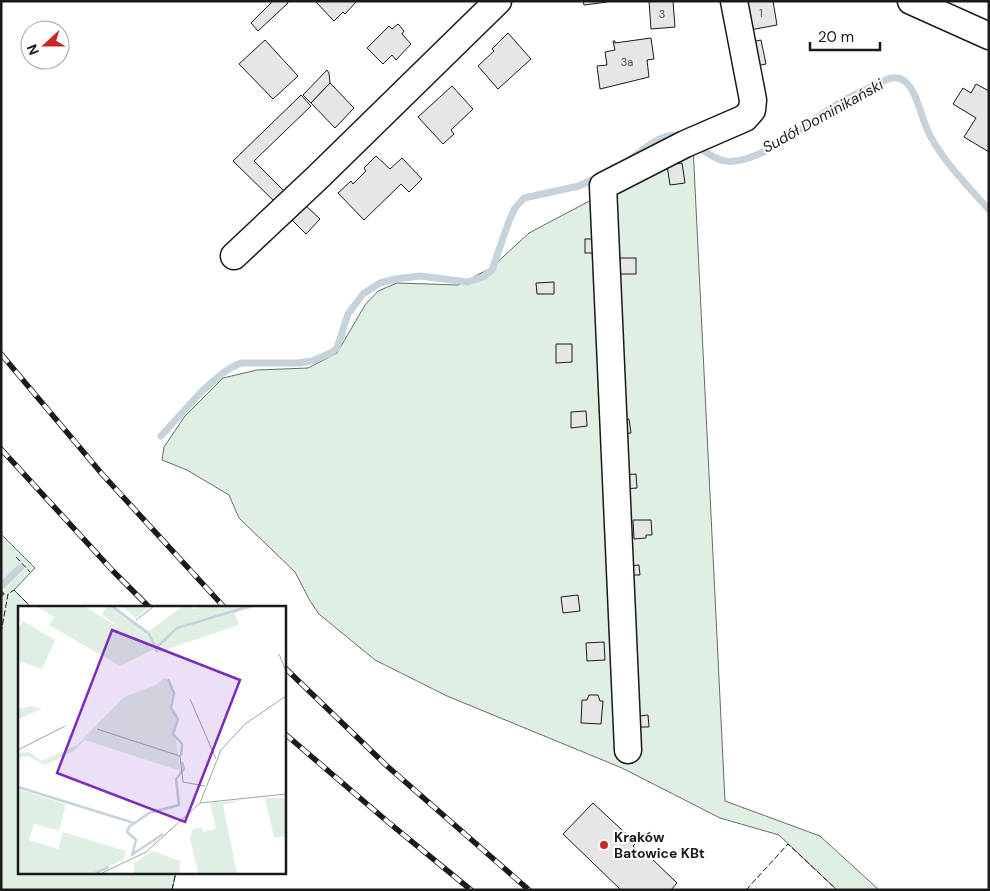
<svg xmlns="http://www.w3.org/2000/svg" width="990" height="891" viewBox="0 0 990 891" font-family="'DM Sans',sans-serif">
<style>
.green{fill:#e0efe3;stroke:#6a6a6a}
.lines{fill:none;stroke-linecap:round;stroke-linejoin:round}
.stream{stroke:#c6d2dc;stroke-width:7}
.building{fill:#e6e6e6;stroke:#1a1a1a}
.minor-casing{stroke:#1a1a1a;stroke-width:29}
.path{stroke:#5f5f5f;stroke-width:3;stroke-dasharray:4 2.5;stroke-linecap:butt}
.minor{stroke:#fff;stroke-width:26}
.rail-casing{stroke:#1a1a1a;stroke-width:5.5}
.rail{stroke:#fff;stroke-width:4;stroke-dasharray:11;stroke-linecap:butt}
.fence{stroke:#1a1a1a;stroke-width:1;stroke-dasharray:6 2.5;stroke-linecap:butt}
.poi-dot{fill:#c62828;stroke:#fff;stroke-width:2}
.labels{text-anchor:middle;stroke-width:4;stroke-linejoin:round;paint-order:stroke}
.number-label{font-size:11px;fill:#4d4d4d}
.poi-label{font-size:14px;font-weight:bold;fill:#1a1a1a;stroke:#fff;text-anchor:start}
.water-label{font-size:15px;font-style:italic;fill:#1a1a1a;stroke:#fff}
.inset-river{fill:none;stroke:#c6d2dc;stroke-width:2.5}
.inset-road{fill:none;stroke:#a3a3a3;stroke-width:1}
.view{fill:#7b2cbf;fill-opacity:0.15;stroke:#7b2cbf;stroke-width:2.5}
.inset-edge{fill:none;stroke:#1a1a1a;stroke-width:2.5}
</style>
<rect width="100%" height="100%" fill="#fff"/>
<g class="green">
<polygon points="693,146 725,801 820,836 879,890 837,890 779,835 720,818 622,768 447,696 375,660 319,614 310,601 295,572 239,518 229,495 187,470 162,460 164,447 185,416 223,378 257,370 308,368 337,353 365,305 378,291 397,283 458,285 491,268 529,233"/>
<polygon points="1,534 35,568 14,590 31,607 19,607 19,872 176,872 172,890 1,890"/>
</g>
<g class="lines">
<g class="stream">
<path d="M695 145C704 151 714 159 725 161 758 166 808 122 836 105 847 98 860 92 873 86 881 82 892 75 901 79 915 84 921 116 927 129 938 156 969 187 989 210"/>
<path d="M631 159C646 147 662 132 682 136"/>
<polyline points="161,436 202,391 223,373 232,367 241,363 299,363 312,361 331,353 337,348 348,314 363,294 380,283 395,279 420,276 468,282 483,277 492,270 509,221 515,208 524,198 579,186 600,176"/>
<polyline points="1,586 20,568"/>
</g>
</g>
<g class="building">
<polygon points="273,1 287,1 288,3 258,31 251,23"/>
<polygon points="315,1 357,1 345,14 343,12 334,21"/>
<polygon points="583,1 607,1 607,2 584,5"/>
<polygon points="649,1 673,1 675,27 651,29"/>
<polygon points="745,1 773,1 777,25 750,30"/>
<polygon points="398,24 404,31 402,34 411,44 396,60 392,55 383,64 367,48 389,26 392,29"/>
<polygon points="508,33 531,59 498,89 478,66 494,51 492,49"/>
<polygon points="651,38 654,59 647,60 649,77 600,89 597,66 607,65 605,52 615,50 613,41 615,41 615,43"/>
<polygon points="265,40 298,76 273,99 239,64"/>
<polygon points="761,40 766,64 751,67 746,43"/>
<polygon points="327,70 329,73 330,83 311,103 303,95"/>
<polygon points="330,83 354,108 335,128 311,103"/>
<polygon points="976,84 989,91 989,152 964,137 976,118 953,104 963,88 971,93"/>
<polygon points="452,86 473,109 451,130 454,134 443,144 418,117"/>
<polygon points="301,95 311,106 254,161 288,195 278,205 233,161"/>
<polygon points="376,156 390,169 402,158 422,179 409,192 401,184 364,220 338,193 351,181 353,184 366,171 364,168"/>
<polygon points="682,163 685,183 670,185 667,165"/>
<polygon points="304,204 320,219 306,234 290,218"/>
<rect x="585" y="239" width="13" height="14"/>
<rect x="620" y="258" width="16" height="16"/>
<polygon points="554,282 554,294 537,294 536,283"/>
<polygon points="556,344 572,344 572,362 556,363"/>
<polygon points="586,411 587,426 571,428 571,412"/>
<polygon points="629,419 631,433 620,434 619,420"/>
<polygon points="636,474 637,488 624,489 622,475"/>
<polygon points="633,520 651,520 652,535 646,535 646,538 634,539"/>
<polygon points="639,565 640,575 628,575 628,566"/>
<polygon points="578,595 580,611 563,613 561,597"/>
<polygon points="604,642 605,660 587,661 586,643"/>
<polygon points="589,695 598,695 600,701 603,701 601,724 581,723 582,700 587,700"/>
<polygon points="648,715 649,727 640,727 640,716"/>
<polygon points="593,803 636,843 633,846 644,857 647,854 677,883 671,890 621,890 563,834"/>
</g>
<g class="lines">
<g class="minor-casing">
<g id="minor">
<polyline points="911,1 989,36"/>
<polyline points="234,256 318,177 498,1"/>
<polyline points="628,750 603,186 685,144 745,118 752,110 753,100 734,1"/>
</g>
</g>
<polyline class="path" points="1,592 4,595"/>
<use href="#minor" class="minor"/>
<g class="rail-casing">
<g id="rail">
<polyline points="1,354 102,474 224,607"/>
<polyline points="1,449 113,571 149,607"/>
<polyline points="284,667 387,766 529,890"/>
<polyline points="284,733 388,822 471,890"/>
</g>
</g>
<use href="#rail" class="rail"/>
<g class="fence">
<polyline points="16,557 30,572"/>
<polyline points="1,633 8,594 14,590 31,607"/>
<polyline points="172,890 176,872"/>
<polyline points="746,890 788,844 837,890"/>
</g>
</g>
<circle class="poi-dot" cx="604" cy="845" r="5"/>
<g class="labels">
<g class="number-label">
<text x="761" y="17">1</text>
<text x="662" y="18">3</text>
<text x="627" y="66">3a</text>
</g>
<g class="poi-label">
<text x="614" y="842">Kraków<tspan x="614" dy="16">Batowice KBt</tspan></text>
</g>
<g class="water-label">
<text transform="translate(823 116) rotate(-29)" y="5">Sudół Dominikański</text>
</g>
</g>
<g transform="translate(18 606)">
<rect width="268" height="268" fill="#fff"/>
<path d="M17 0H65L101 21 84 9 88 0H95L131 25 165 0H173L176 4 183 0H240L217 7 221 19 138 47 136 43 102 60 31 19 36 11ZM104 0H128L130 2 117 12ZM5 15 37 34 24 63 0 55V23ZM147 71 155 85 152 98 159 112 156 124 163 165 67 134 56 145 27 159 10 150 0 152V147L11 146 24 155 59 139 106 91 138 79ZM14 100 24 103 0 113V103ZM0 183 48 198 41 225 16 218 11 234 40 243 45 226 108 245 105 254 75 267H0ZM247 192H267V230L256 232ZM225 194 205 199 219 267H180L172 232 175 223 184 221 185 226 198 223 192 197ZM135 245 162 255 161 267H116V257Z" fill="#e0efe3"/>
<path class="inset-river" d="M94 0 131 28 139 45M138 42 159 22 232 0M150 73 156 87 153 102 160 113 155 128 164 138 163 150M0 181 116 217M115 248 145 228M114 250 118 234 109 226 111 221 131 207 161 199 158 173 166 163 164 156M77 267 91 261"/>
<path class="inset-road" d="M118 14 136 0M261 48 268 65M172 93 198 153M79 123 162 150 165 176 187 180M0 144 47 120M182 197 203 144 227 118 268 90M84 267 128 246 182 197 268 188"/>
<path class="view" d="M94 24 222 74 167 216 39 167Z"/>
<rect width="268" height="268" class="inset-edge"/>
</g>
<rect width="990" height="891" fill="none" stroke="#1a1a1a" stroke-width="5"/>
<g transform="translate(45 45) rotate(249)"><circle r="24" fill="#ffffff" stroke="#a3a3a3"/>
<path d="M0-4L9 19L0 12L-9 19Z" fill="#c62828"/>
<text y="-8" font-size="14" font-weight="bold" text-anchor="middle" fill="#1a1a1a">N</text>
</g>
<path d="M810 42v8h70v-8" fill="none" stroke="#1a1a1a" stroke-width="2.5"/>
<text x="818" y="42" font-size="15" fill="#1a1a1a" stroke="#ffffff" stroke-width="4" paint-order="stroke">20 m</text>
</svg>
